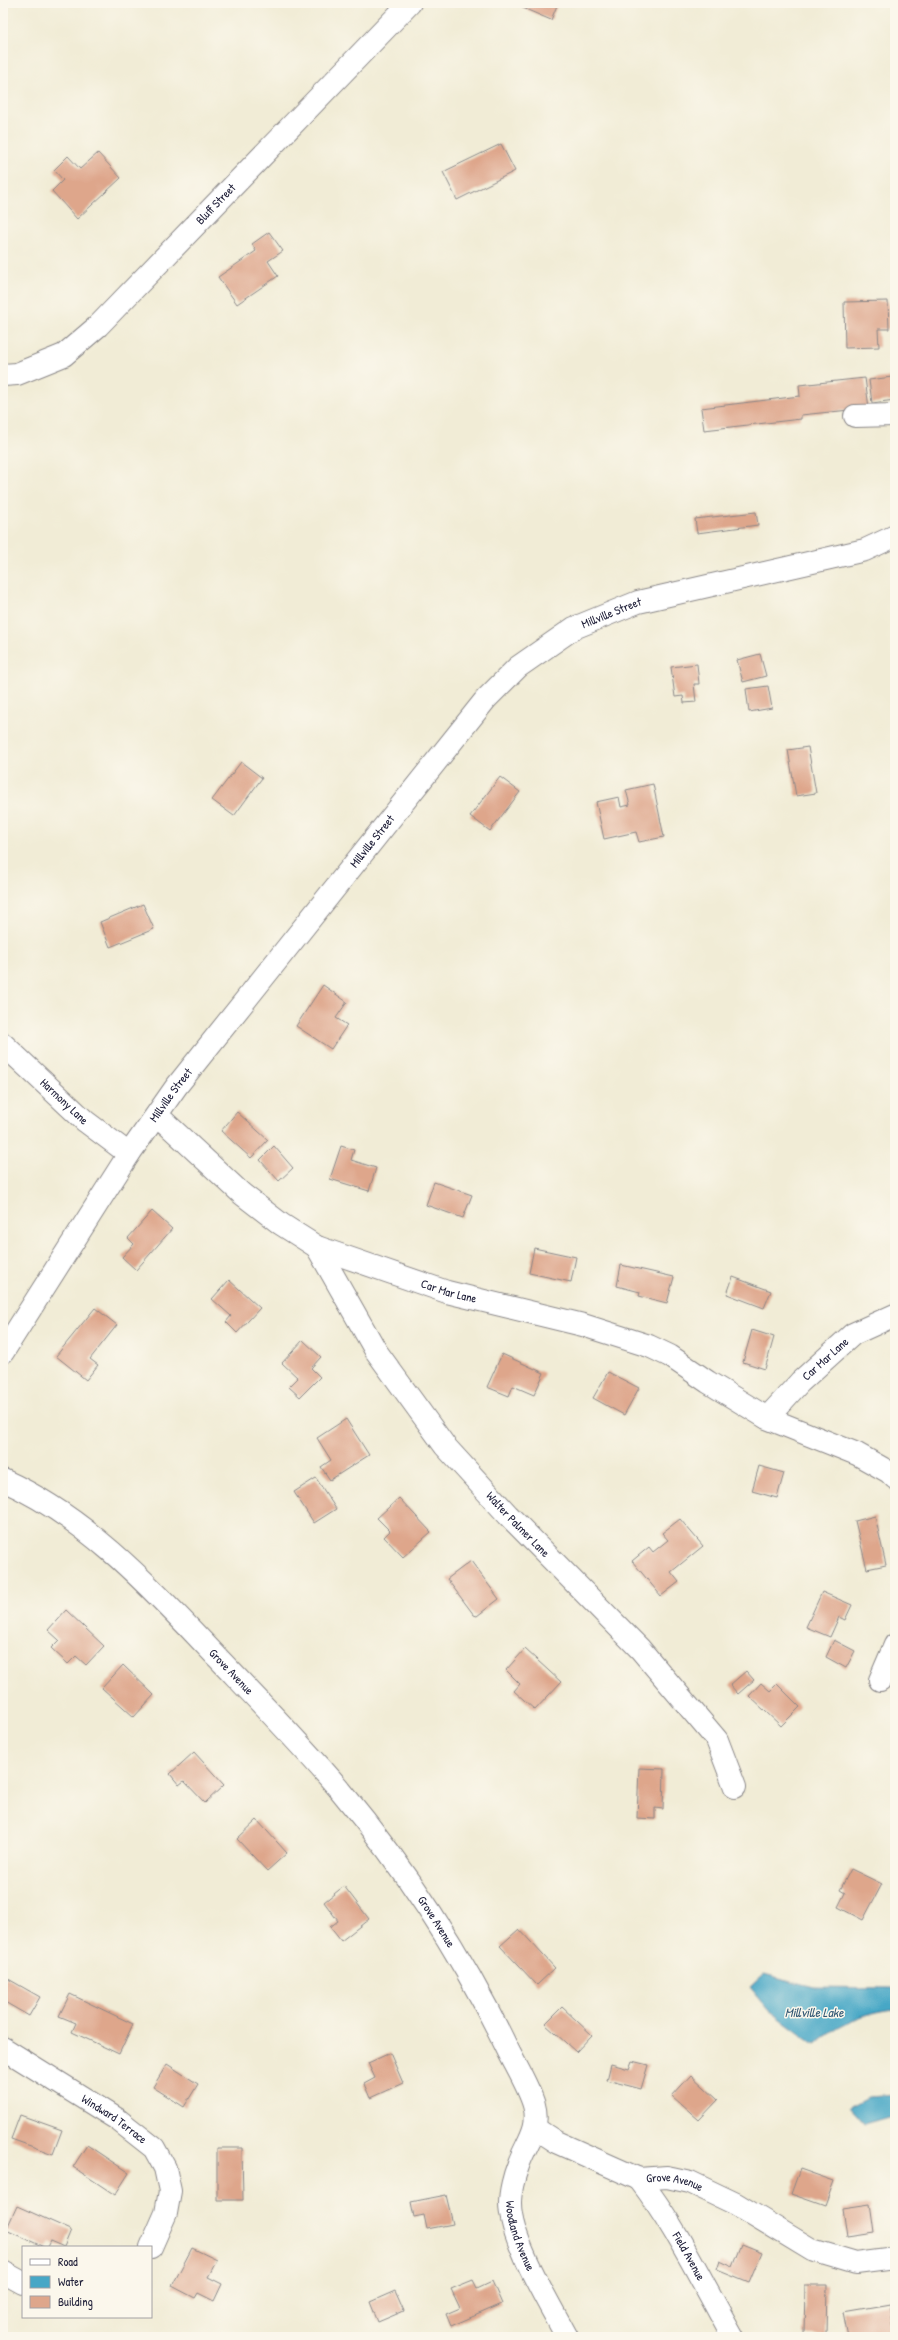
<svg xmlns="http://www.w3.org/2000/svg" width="898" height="2340" viewBox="0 0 898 2340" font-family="'Patrick Hand',sans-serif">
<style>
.water{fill:#47a7c6;stroke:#346480}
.building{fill:#dea68b}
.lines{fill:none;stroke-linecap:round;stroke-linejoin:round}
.minor-casing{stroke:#8a8788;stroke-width:24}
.minor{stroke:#fff;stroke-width:22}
.labels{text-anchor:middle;stroke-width:3;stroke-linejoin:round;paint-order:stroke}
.street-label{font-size:12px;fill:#22223b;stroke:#fbf7ec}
.water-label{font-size:13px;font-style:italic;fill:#315773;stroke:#fbf7ec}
</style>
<rect width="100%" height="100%" fill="#fbf7ec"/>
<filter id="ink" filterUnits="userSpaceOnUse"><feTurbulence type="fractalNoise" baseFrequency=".025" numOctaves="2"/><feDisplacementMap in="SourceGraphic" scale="8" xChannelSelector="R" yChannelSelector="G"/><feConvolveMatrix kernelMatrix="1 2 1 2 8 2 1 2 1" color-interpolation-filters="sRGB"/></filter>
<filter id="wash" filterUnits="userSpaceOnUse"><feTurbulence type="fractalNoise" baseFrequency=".012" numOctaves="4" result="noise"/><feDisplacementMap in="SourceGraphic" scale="16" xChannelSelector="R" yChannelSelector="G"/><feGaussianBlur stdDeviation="0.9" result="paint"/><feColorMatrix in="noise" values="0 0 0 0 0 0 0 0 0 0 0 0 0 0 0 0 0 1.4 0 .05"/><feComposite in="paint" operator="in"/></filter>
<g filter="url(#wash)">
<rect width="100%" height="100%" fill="#f1ecd6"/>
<g class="water">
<path d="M764 1974 814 1987 895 1988V2010C862 2014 841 2024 815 2044L769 2010 750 1987Z"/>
<polygon points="895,2095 895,2115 864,2124 849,2107 868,2097"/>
</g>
<g id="blocks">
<g class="building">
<polygon points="525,3 558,3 551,20 523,8"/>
<polygon points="501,144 515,171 457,200 443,172"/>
<polygon points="98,153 121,178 77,219 52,191 63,180 54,170 68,156 80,169"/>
<polygon points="269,232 283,251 268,261 278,276 237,304 218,277 256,251 252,244"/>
<polygon points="888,301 889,329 878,329 879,347 845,348 844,302"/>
<polygon points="892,377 895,400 872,403 869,380"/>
<polygon points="865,378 869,408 801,415 801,419 704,430 701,408 800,396 799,385"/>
<polygon points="756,512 758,525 697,533 695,519"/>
<polygon points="760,654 766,676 743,682 737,660"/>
<polygon points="697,664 699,684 694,684 696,702 684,703 683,696 675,697 671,667"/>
<polygon points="768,686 772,708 749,712 746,689"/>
<polygon points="808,747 816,793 796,796 788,750"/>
<polygon points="241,762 262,778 234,816 212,800"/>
<polygon points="500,777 520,792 490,831 470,816"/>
<polygon points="653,784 664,837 639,842 636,832 604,839 596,802 619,797 621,807 630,805 626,790"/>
<polygon points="143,904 154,929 110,947 100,922"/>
<polygon points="323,985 347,1002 336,1018 347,1025 331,1049 296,1026"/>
<polygon points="237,1112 268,1140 251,1158 221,1131"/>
<polygon points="274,1146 293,1168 279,1181 260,1160"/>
<polygon points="341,1146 354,1150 351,1160 376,1168 369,1191 330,1179"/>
<polygon points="434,1182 472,1195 463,1218 426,1205"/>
<polygon points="152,1211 172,1229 136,1270 122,1257 134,1244 128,1238"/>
<polygon points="534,1248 576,1257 571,1282 529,1273"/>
<polygon points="621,1265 674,1277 667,1303 639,1296 640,1292 617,1286"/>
<polygon points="733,1277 771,1291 764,1308 727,1294"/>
<polygon points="229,1280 260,1308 237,1333 226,1322 231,1316 212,1299"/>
<polygon points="95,1308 117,1325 90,1359 98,1365 86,1380 56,1356"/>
<polygon points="752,1330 774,1337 765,1369 743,1362"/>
<polygon points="303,1340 321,1357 311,1368 320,1377 300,1397 289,1387 298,1378 282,1363"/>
<polygon points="502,1354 544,1373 534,1395 513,1386 509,1396 487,1387"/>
<polygon points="608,1372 639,1388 624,1415 593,1398"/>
<polygon points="346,1419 369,1455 330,1480 321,1467 331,1460 317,1438"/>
<polygon points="759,1466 784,1473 777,1498 752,1491"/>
<polygon points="316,1478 336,1509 314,1523 294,1492"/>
<polygon points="399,1498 431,1532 403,1557 384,1537 390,1531 377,1518"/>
<polygon points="875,1516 886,1565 867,1569 855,1521"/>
<polygon points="680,1519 703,1546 671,1572 679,1582 661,1596 632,1561 649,1547 653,1552 668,1540 662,1533"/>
<polygon points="471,1561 499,1599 477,1616 474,1615 447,1579"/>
<polygon points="822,1592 852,1605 845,1620 839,1617 830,1637 806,1627"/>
<polygon points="66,1610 104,1646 86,1665 76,1656 68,1664 51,1648 59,1640 48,1630"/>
<polygon points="834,1640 855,1651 846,1668 826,1657"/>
<polygon points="525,1649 561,1682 535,1710 514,1691 520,1684 506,1670"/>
<polygon points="123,1665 154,1695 134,1717 102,1688"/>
<polygon points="746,1671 754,1680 738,1694 730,1685"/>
<polygon points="761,1683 770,1691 777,1684 800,1707 781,1726 749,1696"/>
<polygon points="194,1752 224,1785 205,1803 184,1781 179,1785 170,1774"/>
<polygon points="639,1768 664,1769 663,1809 655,1808 655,1819 637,1818"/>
<polygon points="257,1820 287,1853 267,1871 237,1839"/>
<polygon points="851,1869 882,1884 863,1920 838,1907 845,1893 840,1890"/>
<polygon points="344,1886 369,1919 341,1941 330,1927 338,1921 324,1902"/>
<polygon points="519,1929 555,1968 537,1985 500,1946"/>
<polygon points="3,1976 40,1997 29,2016 3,2001"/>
<polygon points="70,1994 133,2024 119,2054 72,2032 76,2023 59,2016"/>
<polygon points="562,2007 592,2035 576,2052 545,2024"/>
<polygon points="390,2053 403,2083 370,2098 364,2084 375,2078 368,2063"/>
<polygon points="632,2061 648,2065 641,2089 607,2080 611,2064 629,2069"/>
<polygon points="167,2064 198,2084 184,2107 153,2087"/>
<polygon points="691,2075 718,2100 699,2120 672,2096"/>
<polygon points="20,2115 62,2130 53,2154 11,2139"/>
<polygon points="87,2145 129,2173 115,2195 73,2167"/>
<polygon points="217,2148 242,2148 243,2200 217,2200"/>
<polygon points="800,2169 834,2181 825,2206 791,2194"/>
<polygon points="446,2195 453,2224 427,2229 424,2215 414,2217 411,2202"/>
<polygon points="870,2204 874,2233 847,2237 843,2208"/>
<polygon points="17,2206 71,2230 64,2247 50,2241 47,2247 44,2247 6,2230"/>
<polygon points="742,2244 762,2252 749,2283 717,2270 720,2261 733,2267"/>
<polygon points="192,2248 217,2260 208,2277 222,2284 214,2301 198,2293 195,2298 172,2286"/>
<polygon points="473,2280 477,2288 492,2281 502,2304 451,2326 446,2314 460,2308 451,2289"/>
<polygon points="805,2285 827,2285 826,2335 804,2335"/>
<polygon points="395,2291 404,2311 378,2322 370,2302"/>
<polygon points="890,2304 895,2337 848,2337 843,2312"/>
</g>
</g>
</g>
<g filter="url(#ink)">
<use href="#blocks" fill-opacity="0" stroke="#8a8788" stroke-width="1"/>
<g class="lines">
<g class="minor-casing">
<g id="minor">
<path id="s1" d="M3 375 17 374 64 355 98 326 410 3"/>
<polyline points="855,416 895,415"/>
<path id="s2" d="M3 1044 85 1121 129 1154"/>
<path id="s3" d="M157 1115 242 1194 281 1224 317 1247 447 1292 583 1325 649 1346 670 1356 708 1382 767 1418 857 1454 889 1472 895 1478"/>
<path id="s4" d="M317 1247 376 1351 445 1446 508 1515 640 1649 717 1740 735 1787"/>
<path id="s5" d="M3 1352 129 1154 176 1087 486 699 518 667 574 628 638 602 865 550 895 536"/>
<path id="s6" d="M767 1418 800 1382 853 1334 895 1315"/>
<path id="s7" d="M3 1480C90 1519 154 1591 219 1659 260 1702 302 1745 341 1791 406 1869 462 1955 506 2046 515 2065 528 2085 534 2105 541 2129 525 2144 518 2166 514 2176 510 2192 510 2203 510 2240 549 2303 567 2337"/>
<polyline points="880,1680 895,1645"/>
<path id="s8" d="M3 2048 117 2119 154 2148 165 2168 170 2191 166 2213 151 2247"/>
<path id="s9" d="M536 2129 556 2142 639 2179 667 2177 690 2182 736 2204 812 2250 856 2263 895 2258"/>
<path id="s10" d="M639 2179C677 2228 703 2284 733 2337"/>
<polyline points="3,2272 23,2283"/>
</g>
</g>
<use href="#minor" class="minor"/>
</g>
</g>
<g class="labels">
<g class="street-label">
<text dy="4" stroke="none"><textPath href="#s1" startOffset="279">Bluff Street</textPath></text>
<text dy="4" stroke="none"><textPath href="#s5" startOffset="967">Millville Street</textPath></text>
<text dy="4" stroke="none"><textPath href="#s5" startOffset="631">Millville Street</textPath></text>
<text dy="4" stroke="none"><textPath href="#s5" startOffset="307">Millville Street</textPath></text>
<text dy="4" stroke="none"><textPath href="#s2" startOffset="84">Harmony Lane</textPath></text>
<text dy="4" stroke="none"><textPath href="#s3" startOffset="347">Car Mar Lane</textPath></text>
<text dy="4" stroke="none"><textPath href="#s6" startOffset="83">Car Mar Lane</textPath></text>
<text dy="4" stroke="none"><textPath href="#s4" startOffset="344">Walter Palmer Lane</textPath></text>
<text dy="4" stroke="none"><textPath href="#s7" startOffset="300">Grove Avenue</textPath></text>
<text dy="4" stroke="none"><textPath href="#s7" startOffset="624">Grove Avenue</textPath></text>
<text dy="4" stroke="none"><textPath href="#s8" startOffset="132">Windward Terrace</textPath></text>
<text dy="4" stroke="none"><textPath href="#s9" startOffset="151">Grove Avenue</textPath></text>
<text dy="4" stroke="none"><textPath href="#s7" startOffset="969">Woodland Avenue</textPath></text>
<text dy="4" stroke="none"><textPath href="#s10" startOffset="92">Field Avenue</textPath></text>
</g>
<g class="water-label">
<text x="814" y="2017">Millville Lake</text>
</g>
</g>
<rect width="898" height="2340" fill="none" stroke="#fbf7ec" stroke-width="16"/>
<rect x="22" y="2246" width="130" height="72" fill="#fbf7ec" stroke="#a4a2a5"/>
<rect x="30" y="2259" width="20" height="6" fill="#ffffff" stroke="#a4a2a5"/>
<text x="58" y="2266" font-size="12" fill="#22223b">Road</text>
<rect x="30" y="2276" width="20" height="12" fill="#47a7c6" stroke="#a4a2a5"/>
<text x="58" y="2286" font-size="12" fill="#22223b">Water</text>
<rect x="30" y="2296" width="20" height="12" fill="#dea68b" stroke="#a4a2a5"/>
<text x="58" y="2306" font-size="12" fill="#22223b">Building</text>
</svg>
